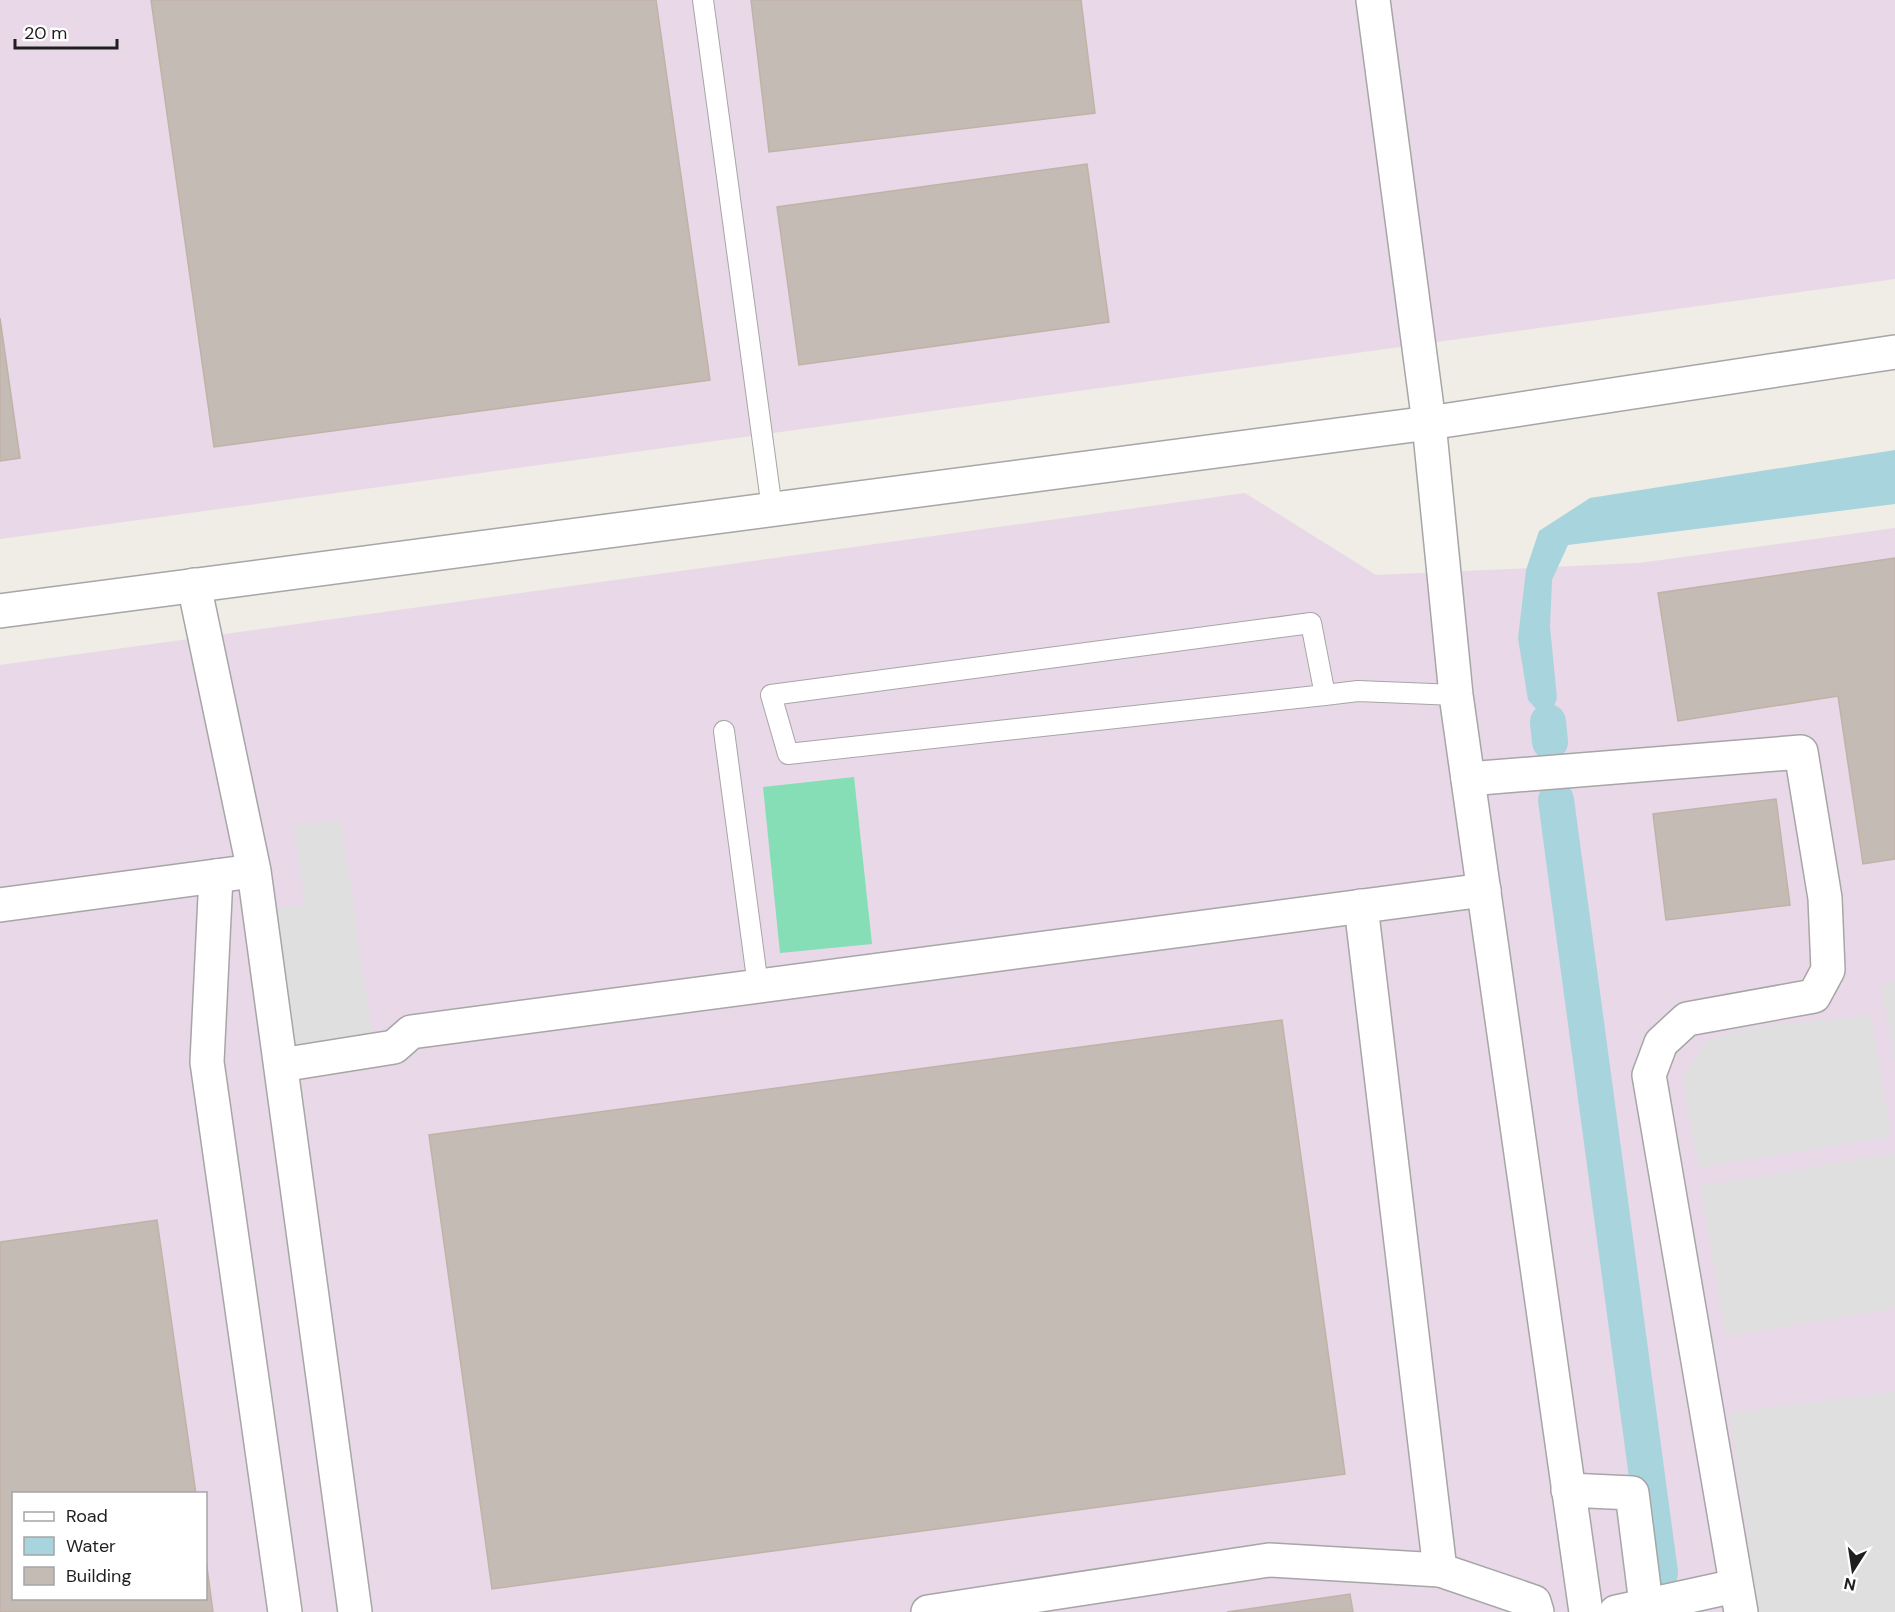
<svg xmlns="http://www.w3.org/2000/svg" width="1895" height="1612" viewBox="0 0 1895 1612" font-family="'DM Sans',sans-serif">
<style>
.industrial{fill:#e9d8e7;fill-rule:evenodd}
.pitch{fill:#85deb6}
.parking{fill:#dfdfdf}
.water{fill:#a7d4dd}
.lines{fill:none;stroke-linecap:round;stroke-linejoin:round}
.canal{stroke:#a7d4dd;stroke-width:36}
.building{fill:#c5bbb5;stroke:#c1b2a8;stroke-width:1.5}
.lane-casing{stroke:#a6a6a6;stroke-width:22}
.street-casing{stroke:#a6a6a6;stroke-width:36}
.lane{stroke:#fff;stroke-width:20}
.street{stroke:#fff;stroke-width:33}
</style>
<rect width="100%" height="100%" fill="#f0ece6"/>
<g class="industrial">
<polygon points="0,0 1895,0 1895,279 0,539"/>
<path d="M1245 493 1376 575 1639 563 1895 528V1612H0V665ZM14 1494H206V1598H14Z"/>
</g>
<polygon class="pitch" points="854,777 872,944 780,953 763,787"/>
<g class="parking">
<polygon points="341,819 372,1034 292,1045 272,909 305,904 294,825"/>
<polygon points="1895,981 1895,1064 1881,984"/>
<polygon points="1871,1015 1891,1137 1699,1168 1682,1078 1706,1041 1745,1028"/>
<polygon points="1895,1153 1895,1308 1726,1336 1700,1186"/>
<polygon points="1895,1392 1895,1612 1759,1612 1729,1413"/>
</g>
<polygon class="water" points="1895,450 1895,504 1568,545 1552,580 1550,627 1557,698 1548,722 1528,700 1518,638 1526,570 1539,531 1590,498"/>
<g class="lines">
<g class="canal">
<polyline points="1548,722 1550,742"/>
<polyline points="1556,800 1660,1573"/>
</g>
</g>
<g class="building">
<polygon points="151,0 656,0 710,380 214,447"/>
<polygon points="751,0 1081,0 1095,113 769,152"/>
<polygon points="1087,164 1109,322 799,365 777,207"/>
<polygon points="0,318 20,458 0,461"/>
<polygon points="1895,558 1895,859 1863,864 1838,696 1678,721 1658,593"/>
<polygon points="1776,799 1790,905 1666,920 1653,814"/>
<polygon points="1282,1020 1345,1474 492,1589 429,1135"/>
<polygon points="157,1220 196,1494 14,1494 14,1598 206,1598 206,1560 213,1612 0,1612 0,1242"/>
<polygon points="1350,1594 1353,1612 1227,1612"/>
</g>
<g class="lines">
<g class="lane-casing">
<g id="lane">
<polyline points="703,0 772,509"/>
<polyline points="1325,695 1311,623 771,695 788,754 1325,695 1358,691 1456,695"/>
<polyline points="724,731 758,986"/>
</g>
</g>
<g class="street-casing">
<g id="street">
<polyline points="1373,0 1429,423 1456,695 1586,1612"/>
<polyline points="194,585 254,871 355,1612"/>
<polyline points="0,611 1429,423 1895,352"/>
<polyline points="1468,779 1801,752 1825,898 1828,970 1814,996 1687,1019 1661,1043 1649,1075 1741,1612"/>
<polyline points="216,876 207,1062 285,1612"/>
<polyline points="0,905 238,873"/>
<polyline points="1361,906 1440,1570"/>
<polyline points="281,1065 394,1047 411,1032 1484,890"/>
<polyline points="1568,1490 1632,1493 1647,1612"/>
<polyline points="928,1612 1269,1560 1440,1570 1534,1602 1537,1612"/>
<polyline points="1616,1612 1735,1586"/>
</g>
</g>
<use href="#lane" class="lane"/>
<use href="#street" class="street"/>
</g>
<rect x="12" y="1492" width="195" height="108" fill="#ffffff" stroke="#a5a5a5" stroke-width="1.5"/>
<rect x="24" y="1512" width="30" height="9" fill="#ffffff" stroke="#a5a5a5" stroke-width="1.5"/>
<text x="66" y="1522" font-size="18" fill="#1f1f1f">Road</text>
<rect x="24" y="1537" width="30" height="18" fill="#a7d4dd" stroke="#a5a5a5" stroke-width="1.5"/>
<text x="66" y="1552" font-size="18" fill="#1f1f1f">Water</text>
<rect x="24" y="1567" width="30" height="18" fill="#c5bbb5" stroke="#a5a5a5" stroke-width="1.5"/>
<text x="66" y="1582" font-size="18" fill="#1f1f1f">Building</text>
<g transform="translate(1853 1570) rotate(192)" stroke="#ffffff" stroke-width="4.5" paint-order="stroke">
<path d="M0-4.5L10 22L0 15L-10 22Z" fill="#1f1f1f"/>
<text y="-9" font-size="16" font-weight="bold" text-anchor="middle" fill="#1f1f1f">N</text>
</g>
<path d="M15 39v9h102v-9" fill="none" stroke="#1f1f1f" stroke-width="3"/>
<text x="24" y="39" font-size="18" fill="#1f1f1f" stroke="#ffffff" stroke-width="4.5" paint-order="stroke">20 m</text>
</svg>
